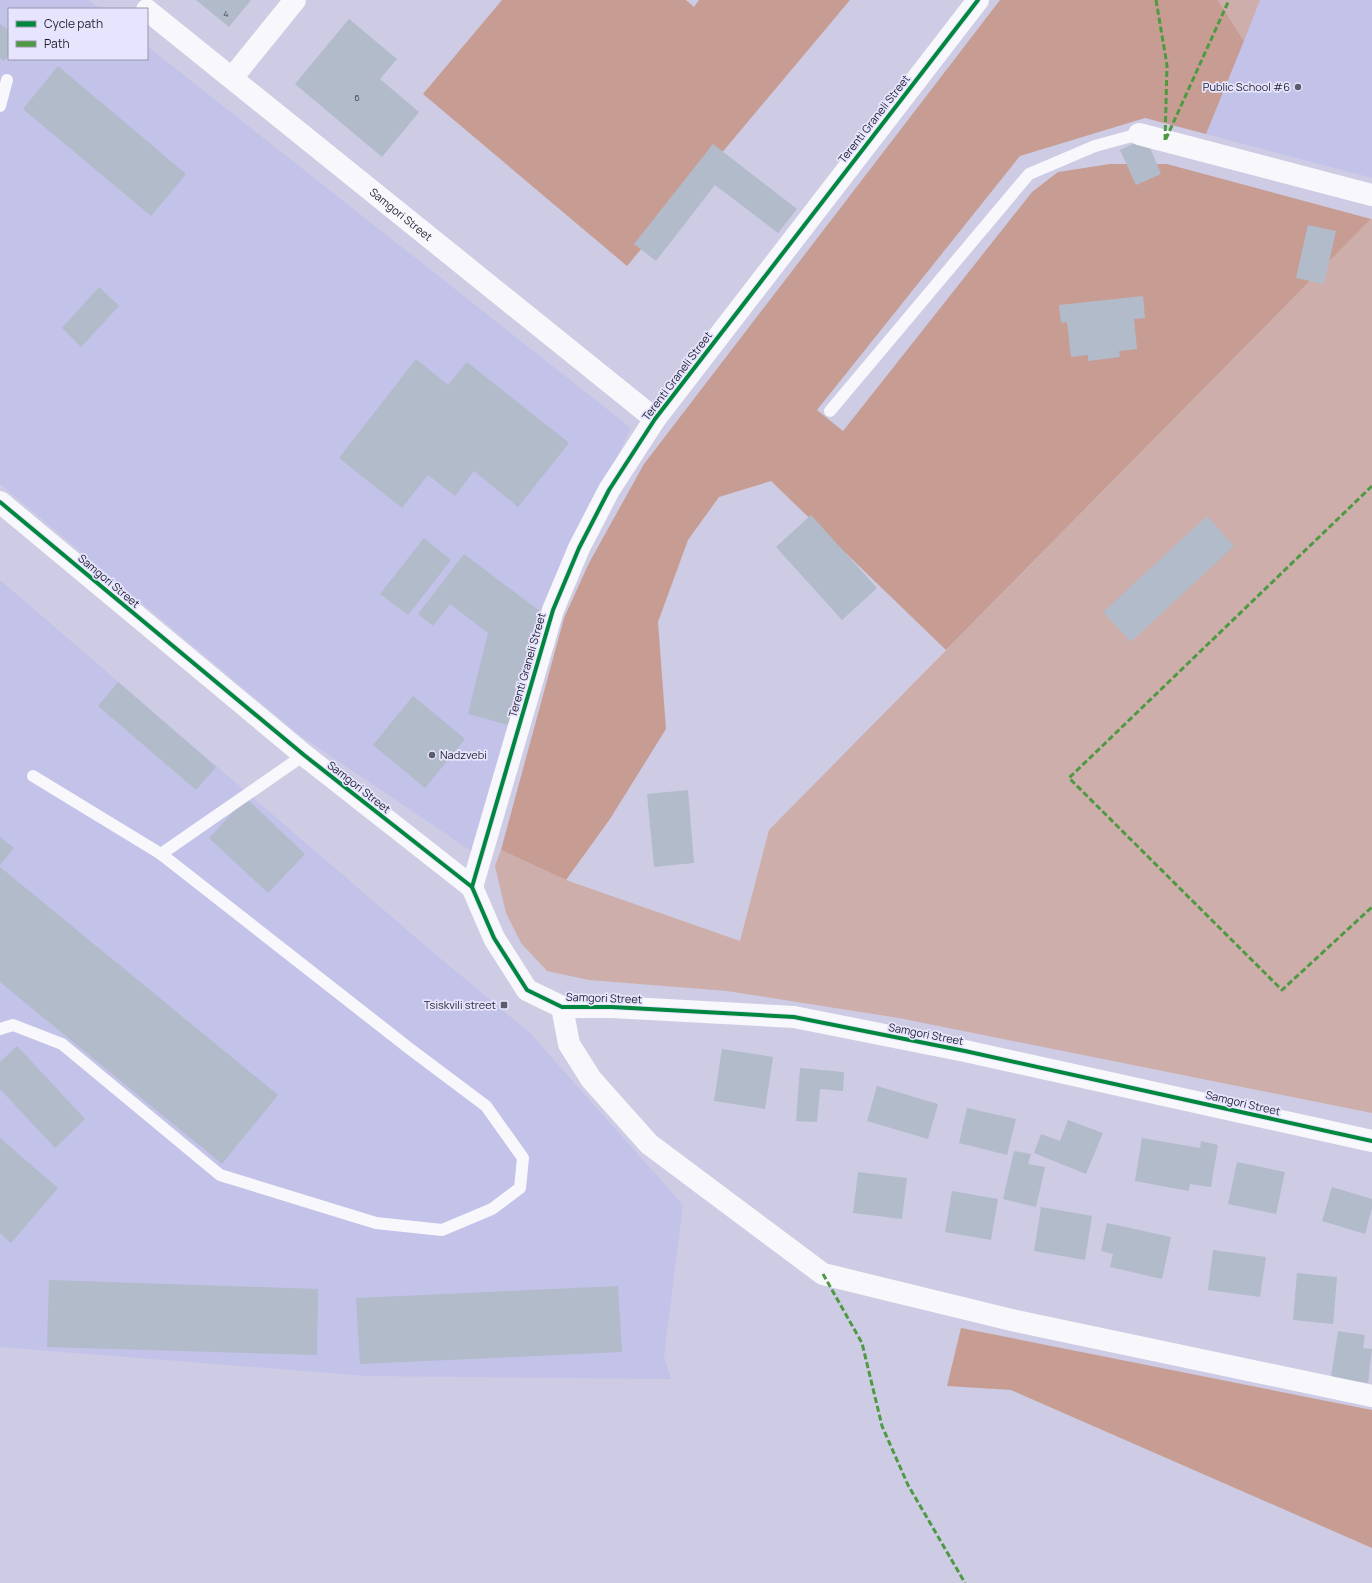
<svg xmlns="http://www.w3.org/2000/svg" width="1372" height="1583" viewBox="0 0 1372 1583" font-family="Manrope,sans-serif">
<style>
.built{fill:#c3c2e9}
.green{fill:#cdaeaa}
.forest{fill:#c79d93}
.building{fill:#b2bbca}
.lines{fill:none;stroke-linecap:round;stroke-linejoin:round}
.service{stroke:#f8f7fb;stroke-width:12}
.minor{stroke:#f8f7fb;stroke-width:22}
.tertiary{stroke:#f8f7fb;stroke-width:22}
.quiet{stroke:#4d9a42;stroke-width:3;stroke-dasharray:6 3;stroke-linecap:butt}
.cycleway-casing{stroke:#e6e5fd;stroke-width:6}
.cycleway{stroke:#00873e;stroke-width:4}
.poi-dot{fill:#5d5c6f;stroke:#e6e5fd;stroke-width:1.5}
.labels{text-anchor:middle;stroke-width:3.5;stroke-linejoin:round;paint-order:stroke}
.number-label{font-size:9px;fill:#444656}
.poi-label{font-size:11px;fill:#201f30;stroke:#e6e5fd;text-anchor:end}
.street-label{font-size:11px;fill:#201f30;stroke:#e6e5fd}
</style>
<rect width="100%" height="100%" fill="#cdcce4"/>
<g class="built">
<polygon points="0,0 89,0 100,9 9,9 9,59 147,59 147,46 631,428 549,600 477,855 298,734 0,484"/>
<polygon points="1260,0 1372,0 1372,178 1206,134"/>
<polygon points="0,580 428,948 531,1034 683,1205 664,1356 671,1379 367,1376 0,1347"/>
</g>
<g class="green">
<polygon points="1218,0 1260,0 1244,41"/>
<polygon points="1371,219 1372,219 1372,1113 899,1018 727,991 589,980 547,971 521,943 506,913 495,866 501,850 566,880 740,941 769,830"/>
</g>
<g class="forest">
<polygon points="502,0 686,0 694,7 699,0 850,0 627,266 423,94"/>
<polygon points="1000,0 1218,0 1244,41 1206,134 1145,118 1020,156 817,410 843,431 1032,192 1058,172 1110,164 1167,164 1371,219 946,650 771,481 719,497 688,540 658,622 666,729 610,819 566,880 501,850 564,618 589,563 644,464"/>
<polygon points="961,1328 1372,1410 1372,1548 1011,1390 947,1386"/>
</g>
<g class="building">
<polygon points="196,0 251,0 229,27"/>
<polygon points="349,19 397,59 380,79 419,112 382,157 295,84"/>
<polygon points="0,24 9,31 9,54 4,61 0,58"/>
<polygon points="58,66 186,174 151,216 23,109"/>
<polygon points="1146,138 1161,174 1136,185 1120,150"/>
<polygon points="713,144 797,209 778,233 715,185 656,261 634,244"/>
<polygon points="1308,225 1336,231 1324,284 1296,278"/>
<polygon points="99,287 119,306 81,347 62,328"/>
<polygon points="1143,296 1145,318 1134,319 1137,349 1119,351 1120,357 1088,361 1088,355 1071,357 1067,322 1061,323 1059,305"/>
<polygon points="416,359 448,385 467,362 569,443 518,507 474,471 455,496 428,475 402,508 339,458"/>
<polygon points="811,515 877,588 842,620 776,547"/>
<polygon points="1207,516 1234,546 1131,642 1103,612"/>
<polygon points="424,538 451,560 408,615 380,594"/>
<polygon points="464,554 541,612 512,726 468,714 488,633 450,604 433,626 418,614"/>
<polygon points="118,682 216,767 196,790 98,706"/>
<polygon points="413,696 465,739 425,788 373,745"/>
<polygon points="688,790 694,863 654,867 647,794"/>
<polygon points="246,798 305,854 268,893 209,838"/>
<polygon points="0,837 14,848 0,865"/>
<polygon points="0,867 278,1095 222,1164 0,982"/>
<polygon points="17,1046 85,1119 55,1148 0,1089 0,1062"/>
<polygon points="722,1049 773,1057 765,1109 714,1101"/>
<polygon points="800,1068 844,1072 843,1091 820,1089 817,1122 796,1121"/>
<polygon points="877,1086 938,1104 928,1139 867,1121"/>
<polygon points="967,1108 1016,1119 1007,1155 959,1143"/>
<polygon points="1068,1120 1103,1133 1086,1174 1034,1153 1041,1134 1060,1141"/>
<polygon points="0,1138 58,1188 11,1243 0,1233"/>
<polygon points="1142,1138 1200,1148 1201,1141 1218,1145 1211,1187 1190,1184 1189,1191 1135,1181"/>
<polygon points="1014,1151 1031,1154 1028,1164 1045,1167 1036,1207 1003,1199"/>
<polygon points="1237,1162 1285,1172 1276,1214 1228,1204"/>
<polygon points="858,1172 907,1178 902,1219 853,1213"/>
<polygon points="1332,1187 1372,1199 1372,1208 1365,1234 1322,1221"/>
<polygon points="952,1191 998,1199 991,1240 945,1232"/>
<polygon points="1041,1207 1092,1216 1085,1260 1034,1251"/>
<polygon points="1107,1223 1171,1237 1162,1279 1110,1267 1113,1254 1101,1251"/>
<polygon points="1213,1250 1266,1257 1260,1297 1208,1290"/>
<polygon points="1297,1273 1337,1277 1333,1324 1293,1320"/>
<polygon points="49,1280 318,1289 317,1355 47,1347"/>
<polygon points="618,1286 622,1352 360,1364 356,1298"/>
<polygon points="1338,1331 1365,1335 1363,1348 1372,1349 1368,1383 1331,1377"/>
</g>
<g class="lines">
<g class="service">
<polyline points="0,106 7,80"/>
<polyline points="830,411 1029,174 1095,146 1139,134"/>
<polyline points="33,776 161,854"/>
<polyline points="0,1029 13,1025 62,1044 220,1175 376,1223 442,1230 492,1209 520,1188 523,1158 486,1106 410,1049 161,854 304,755"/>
</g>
<g class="minor">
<path id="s1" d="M147 10 655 419"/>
<polyline points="232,78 295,0"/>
<polyline points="1139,134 1372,195"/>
<polyline points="472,887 553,610 579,548 609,490 655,419 978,0"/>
<polyline points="562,1007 569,1044 591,1079 649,1144 823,1274 1016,1321 1372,1396"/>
</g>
<polyline class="tertiary" points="0,502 304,755 472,887 494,938 527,990 562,1007 612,1007 794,1017 965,1051 1372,1141"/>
<g class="quiet">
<polyline points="1156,0 1167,65 1165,141 1229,0"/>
<polyline points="1372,486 1069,778 1282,990 1372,907"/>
<polyline points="823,1274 862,1343 882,1426 908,1485 965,1583"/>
</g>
<g class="cycleway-casing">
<g id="cycleway">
<polyline points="0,502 304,755 472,887 494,938 527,990 562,1007 612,1007 794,1017 965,1051 1372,1141"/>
<polyline points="472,887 553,610 579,548 609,490 655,419 978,0"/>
</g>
</g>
<use href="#cycleway" class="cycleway"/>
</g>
<g class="poi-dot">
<circle cx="1298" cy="87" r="4"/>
<circle cx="432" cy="755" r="4"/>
<rect x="500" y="1001" width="8" height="8" rx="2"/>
</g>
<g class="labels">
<g class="number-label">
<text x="226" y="17">4</text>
<text x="357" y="101">6</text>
</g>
<g class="poi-label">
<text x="1290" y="91">Public School #6</text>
<text x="440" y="759" text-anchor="start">Nadzvebi</text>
<text x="496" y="1009">Tsiskvili street</text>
</g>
<g class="street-label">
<text transform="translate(874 119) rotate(-52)" y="4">Terenti Graneli Street</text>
<text dy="4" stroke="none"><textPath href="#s1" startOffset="326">Samgori Street</textPath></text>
<text transform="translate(677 376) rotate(-53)" y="4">Terenti Graneli Street</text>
<text transform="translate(109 581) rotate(40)" y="4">Samgori Street</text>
<text transform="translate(527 665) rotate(-74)" y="4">Terenti Graneli Street</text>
<text transform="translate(359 787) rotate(38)" y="4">Samgori Street</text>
<text transform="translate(604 998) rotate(2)" y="4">Samgori Street</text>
<text transform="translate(926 1034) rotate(11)" y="4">Samgori Street</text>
<text transform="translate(1243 1103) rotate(13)" y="4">Samgori Street</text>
</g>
</g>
<rect x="8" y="8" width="140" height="52" fill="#e6e5fd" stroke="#9796ab"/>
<rect x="16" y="21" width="20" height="6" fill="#00873e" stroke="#9796ab"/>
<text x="44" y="28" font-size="12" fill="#201f30">Cycle path</text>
<rect x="16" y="41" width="20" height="6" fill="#4d9a42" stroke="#9796ab"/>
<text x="44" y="48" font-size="12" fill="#201f30">Path</text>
</svg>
